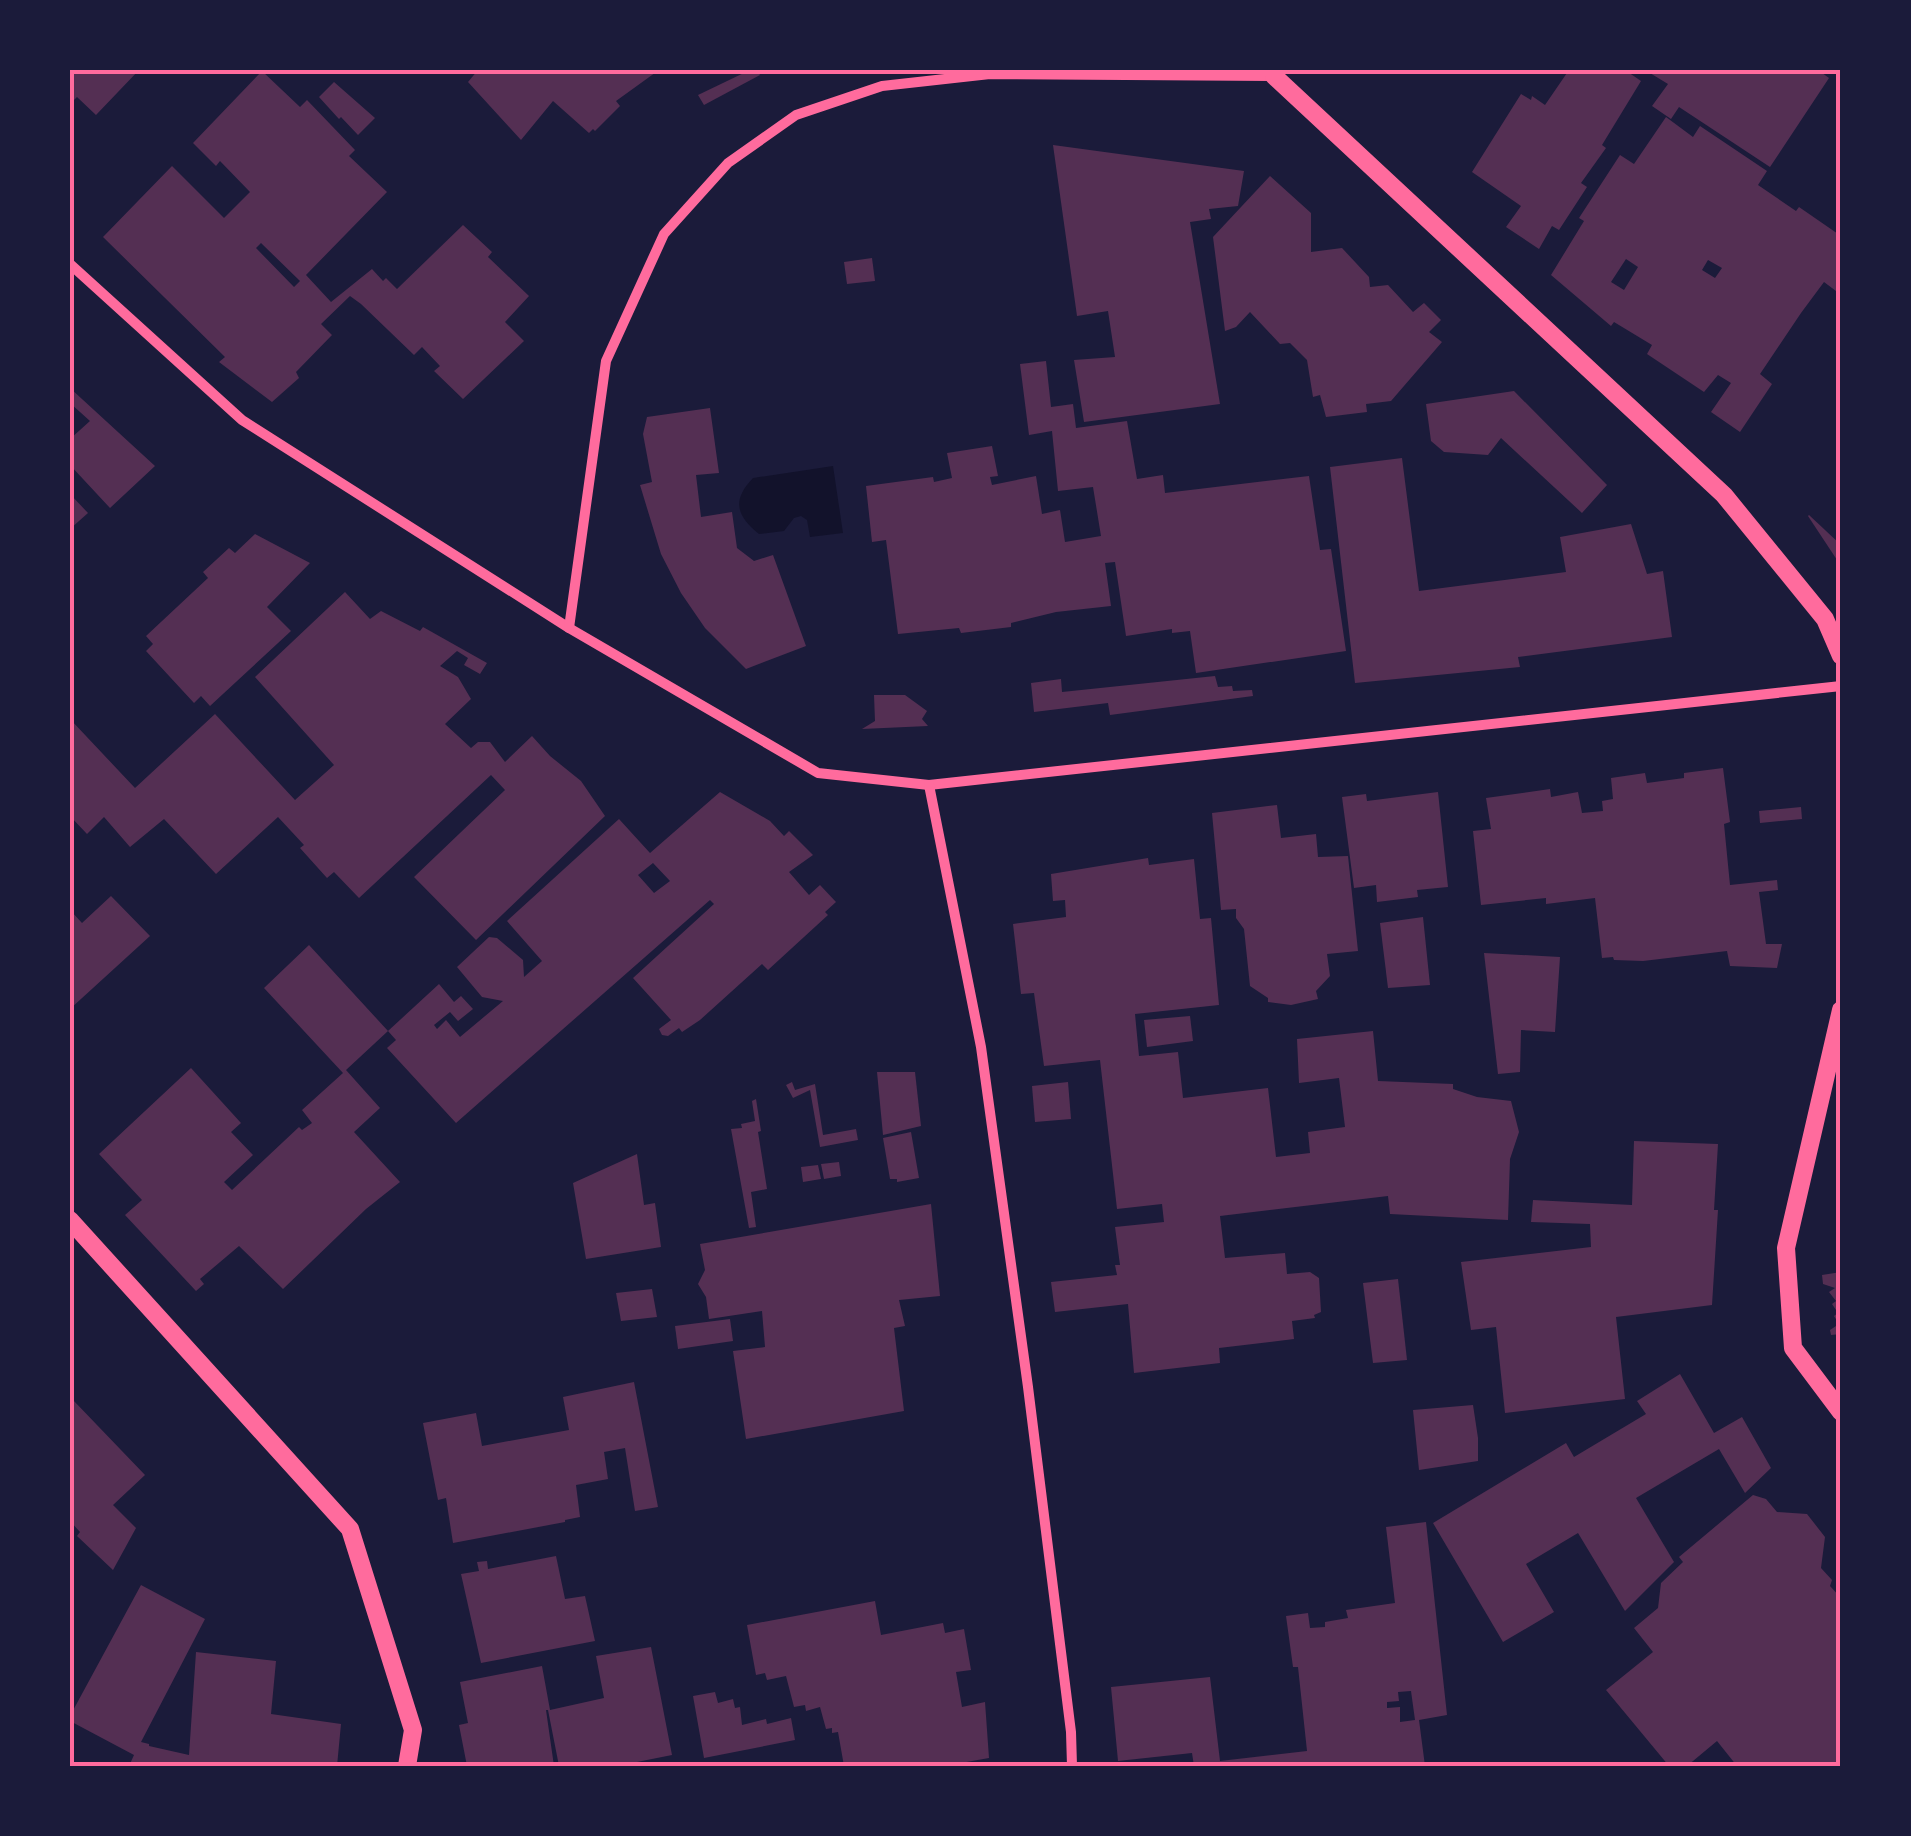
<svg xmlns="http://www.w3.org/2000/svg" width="1911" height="1836" viewBox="0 0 1911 1836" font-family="Quicksand,sans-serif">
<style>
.water{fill:#12122b}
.building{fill:#542f53;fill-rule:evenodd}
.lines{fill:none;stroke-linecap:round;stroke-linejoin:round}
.minor{stroke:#ff6b9d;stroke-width:10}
.tertiary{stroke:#ff6b9d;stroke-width:18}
.neatline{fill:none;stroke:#ff6b9d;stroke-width:4}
</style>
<rect width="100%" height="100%" fill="#1b1b3a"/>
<path class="water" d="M833 466 843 533 810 537 807 520 801 516 794 518 784 531 759 534C737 516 731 501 753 478Z"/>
<g class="building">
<polygon points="70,70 139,70 96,115 77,97 70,104"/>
<polygon points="478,70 659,70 616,101 620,106 595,131 593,129 589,133 553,101 521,140 468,82"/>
<polygon points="750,70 757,70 760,75 704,105 698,95"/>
<polygon points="1569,70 1625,70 1641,81 1602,145 1606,148 1581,183 1587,187 1559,230 1552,226 1539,249 1506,227 1521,206 1472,172 1521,94 1531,100 1532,96 1545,105"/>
<polygon points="1645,70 1818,70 1829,78 1770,167 1679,107 1671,119 1652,106 1668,84"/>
<path d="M262 71 300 107 307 100 355 150 349 156 387 192 306 275 331 302 372 269 383 281 386 278 397 289 463 225 492 252 488 257 529 296 505 322 524 341 463 399 434 371 440 366 422 347 414 355 361 304 350 296 321 324 332 335 296 372 299 378 272 402 219 362 225 357 103 237 172 166 224 218 250 192 220 161 216 166 193 143ZM261 243 300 281 294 287 256 248Z"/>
<polygon points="334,82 375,118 358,135 341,117 339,119 319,97"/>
<path d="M1666 117 1693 137 1700 126 1767 171 1758 185 1796 211 1799 207 1841 236V282L1836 291 1824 282 1801 313 1760 374 1772 384 1740 432 1711 412 1731 383 1718 375 1704 392 1647 354 1652 345 1614 322 1611 326 1551 275 1584 221 1579 218 1620 155 1634 164ZM1626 259 1638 267 1624 290 1611 282ZM1708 260 1722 268 1715 278 1702 270Z"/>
<polygon points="1053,145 1244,171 1238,206 1209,209 1211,219 1190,222 1220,404 1084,422 1074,360 1115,357 1108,311 1077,316"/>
<polygon points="1270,176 1311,213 1311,252 1342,248 1369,277 1370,287 1388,285 1413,312 1424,303 1441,320 1429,332 1442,342 1391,401 1366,404 1367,412 1326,417 1320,395 1313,397 1307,360 1290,343 1280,344 1250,312 1236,327 1225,331 1213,237"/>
<polygon points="872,258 875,281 847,284 844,262"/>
<polygon points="1046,361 1051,407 1073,404 1076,428 1127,421 1137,479 1163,475 1165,493 1309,476 1320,550 1331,549 1346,651 1196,673 1190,631 1172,633 1172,629 1126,636 1115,562 1105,563 1111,606 1056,612 1011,623 1011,627 961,633 959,628 898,634 886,540 872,542 866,486 933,477 934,482 952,478 947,453 992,446 998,476 990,477 992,485 1036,476 1042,514 1060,510 1065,542 1101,536 1093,487 1058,491 1052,431 1029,435 1020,364"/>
<polygon points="70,388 155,466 110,508 70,465 70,439 90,421 70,403"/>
<polygon points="1514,391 1607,485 1582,513 1501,438 1488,455 1444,452 1431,441 1426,404"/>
<polygon points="710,408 719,473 696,475 701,517 732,512 737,548 754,561 773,555 806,646 746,669 705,628 681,593 661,554 640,485 652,482 643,434 647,417"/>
<polygon points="1402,458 1419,591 1566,572 1560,537 1631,524 1647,574 1663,571 1672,637 1518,657 1520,667 1355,683 1330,467"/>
<polygon points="70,494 88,513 70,529"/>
<polygon points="1809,515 1841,545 1841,566 1808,516"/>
<polygon points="255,534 310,563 267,607 291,631 210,706 201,696 194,703 146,651 153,644 146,636 208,578 203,572 229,548 235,553"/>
<polygon points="345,592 370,619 381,611 420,631 423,627 487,663 480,674 464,665 468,658 457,651 440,666 458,677 471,699 445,724 471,748 478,742 490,742 505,762 532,736 550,756 581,781 605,816 476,940 414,877 505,790 491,775 359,898 334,872 327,878 300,848 304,845 278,817 216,874 164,819 130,847 104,817 87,834 70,816 70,719 135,788 215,714 295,800 334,765 255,677"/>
<polygon points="1215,676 1218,687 1232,686 1233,691 1252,690 1253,696 1110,715 1108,703 1034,712 1031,683 1061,679 1062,692"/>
<polygon points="874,695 905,695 927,711 922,719 928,726 862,729 875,721"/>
<polygon points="1723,768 1730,822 1724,824 1730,885 1777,880 1778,890 1759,892 1766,944 1782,944 1777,968 1730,966 1727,951 1643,961 1614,960 1613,957 1602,958 1595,898 1546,904 1546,898 1481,905 1473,831 1491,829 1486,798 1550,789 1551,797 1578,792 1582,813 1603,811 1602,801 1613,799 1611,778 1645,773 1647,783 1684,778 1684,773"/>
<path d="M720 792 770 821 784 836 789 831 813 855 789 872 809 895 820 885 836 902 825 912 828 915 768 970 762 964 700 1020 682 1032 679 1028 668 1036 662 1035 659 1029 671 1020 633 978 714 904 710 900 456 1123 387 1048 396 1040 388 1031 439 984 454 1002 461 996 473 1009 458 1021 450 1012 434 1025 437 1029 446 1020 460 1037 503 1001 482 997 457 967 489 937 497 938 523 960 524 977 542 961 507 921 619 819 650 853ZM653 863 670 881 654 893 638 875Z"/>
<polygon points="1438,792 1448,887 1417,890 1418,897 1377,902 1376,885 1354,888 1342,797 1366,794 1367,801"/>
<polygon points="1277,805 1281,838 1316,834 1318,857 1348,856 1358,951 1327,954 1330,976 1316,991 1318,999 1291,1005 1268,1002 1268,998 1250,986 1244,929 1236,918 1236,909 1221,910 1212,813"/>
<polygon points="1801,807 1802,819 1760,823 1759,811"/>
<polygon points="1148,858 1149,865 1194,859 1200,919 1211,918 1219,1005 1135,1014 1139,1056 1178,1052 1183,1098 1268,1088 1276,1157 1310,1153 1308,1132 1345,1127 1339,1078 1299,1083 1297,1039 1373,1031 1378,1081 1453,1084 1453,1089 1477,1097 1511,1101 1519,1132 1510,1159 1508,1220 1390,1214 1388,1196 1220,1216 1225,1258 1285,1253 1287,1274 1310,1272 1319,1278 1321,1312 1314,1315 1315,1318 1292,1321 1294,1339 1219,1348 1220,1363 1134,1373 1128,1304 1055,1312 1051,1282 1117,1275 1115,1265 1120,1265 1115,1227 1164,1222 1162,1204 1117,1209 1100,1060 1044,1066 1034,993 1021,994 1013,924 1066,917 1065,900 1053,901 1051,874"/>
<polygon points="111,896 150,936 70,1009 70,910 82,923"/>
<polygon points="1423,917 1430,985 1388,988 1380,923"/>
<polygon points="309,945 388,1031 346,1070 380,1108 354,1132 400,1182 366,1209 283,1289 239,1246 200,1279 204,1284 196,1291 125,1215 142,1200 99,1154 191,1068 241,1123 231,1132 253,1155 224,1182 232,1190 299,1127 302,1130 312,1123 302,1110 343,1073 264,988"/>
<polygon points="1484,953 1560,957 1555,1032 1521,1030 1520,1072 1498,1074"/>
<polygon points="1190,1016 1193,1041 1147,1047 1144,1020"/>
<polygon points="877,1072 915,1072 921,1126 883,1135"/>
<polygon points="792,1082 795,1090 815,1084 823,1135 856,1129 858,1140 820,1147 810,1090 793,1098 786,1085"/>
<polygon points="1068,1082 1071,1119 1035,1122 1032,1086"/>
<polygon points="756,1099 761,1131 758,1132 767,1189 751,1192 756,1227 749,1228 731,1129 742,1128 741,1124 755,1121 752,1101"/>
<polygon points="911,1132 919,1178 897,1182 897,1179 890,1179 883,1138"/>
<polygon points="1634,1141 1718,1144 1714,1210 1718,1210 1712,1305 1616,1317 1625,1399 1505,1413 1496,1327 1471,1330 1461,1262 1591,1247 1590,1224 1531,1222 1533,1200 1632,1205"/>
<polygon points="637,1154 644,1205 655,1203 661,1247 586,1259 573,1183"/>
<polygon points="839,1162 841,1176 824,1179 821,1164"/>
<polygon points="818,1165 821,1179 803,1182 801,1167"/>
<polygon points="931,1204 940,1296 899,1300 905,1326 894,1328 904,1411 746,1439 733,1351 765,1347 762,1311 709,1319 706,1297 698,1284 705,1270 700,1244"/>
<polygon points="1841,1272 1841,1334 1831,1335 1830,1330 1839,1324 1834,1316 1838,1313 1832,1304 1836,1301 1829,1292 1835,1288 1823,1284 1822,1275"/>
<polygon points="1398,1279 1407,1360 1373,1363 1363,1283"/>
<polygon points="652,1289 657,1317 621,1321 616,1293"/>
<polygon points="730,1319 733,1341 678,1349 675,1326"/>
<polygon points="1680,1374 1714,1433 1742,1417 1771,1468 1745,1493 1719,1449 1636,1498 1674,1562 1625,1611 1578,1533 1526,1564 1554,1612 1503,1642 1433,1523 1566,1443 1574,1457 1646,1414 1637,1401"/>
<polygon points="634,1382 658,1507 635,1511 625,1448 604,1452 608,1479 576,1485 580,1517 565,1520 565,1522 453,1543 446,1498 438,1500 423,1423 476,1413 482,1446 569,1430 563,1397"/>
<polygon points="73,1400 145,1475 113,1505 136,1528 113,1570 77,1536 80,1532 70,1521 70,1402"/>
<polygon points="1473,1405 1478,1438 1478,1461 1419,1470 1413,1410"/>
<polygon points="1753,1495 1766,1499 1777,1512 1807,1514 1825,1537 1821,1568 1832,1580 1830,1586 1841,1598 1841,1761 1834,1766 1737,1766 1717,1741 1687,1766 1669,1766 1606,1690 1653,1652 1634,1628 1658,1608 1661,1583 1683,1562 1679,1557"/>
<path d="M1426 1522 1447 1715 1419 1720 1425 1766H1194L1192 1753 1118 1761 1111 1687 1210 1677 1220 1761 1307 1751 1298 1667H1293L1286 1616 1308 1613 1310 1628 1325 1627V1622L1348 1618 1346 1610 1395 1603 1386 1527ZM1411 1691 1415 1720 1400 1722V1707L1387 1708V1702L1399 1701 1398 1692Z"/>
<polygon points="556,1556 565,1599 585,1596 595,1641 481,1663 461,1574 479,1571 477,1562 487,1561 488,1569"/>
<polygon points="141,1585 205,1619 141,1742 149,1744 149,1746 189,1755 196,1652 276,1661 271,1714 341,1724 337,1766 129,1766 134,1755 70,1721 70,1716"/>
<polygon points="875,1601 881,1635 943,1623 945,1633 964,1629 971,1670 956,1672 962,1707 985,1702 989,1758 944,1766 844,1766 838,1732 832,1733 832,1728 826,1729 820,1707 806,1711 805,1705 794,1707 786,1676 767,1680 765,1673 756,1675 747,1625"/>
<polygon points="651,1647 672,1755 617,1766 559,1766 548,1710 546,1710 554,1766 467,1766 459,1725 468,1723 460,1682 542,1666 550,1710 604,1698 596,1656"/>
<polygon points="715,1692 718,1703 733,1699 735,1708 740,1707 742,1725 766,1719 767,1724 791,1718 795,1740 704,1758 693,1696"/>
</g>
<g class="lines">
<g class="minor">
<polyline points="70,264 242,420 569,628 818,773 929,785 1841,686"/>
<polyline points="569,628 606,361 664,234 728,163 796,115 882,86 990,74 1274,76"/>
<polyline points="929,785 981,1047 1028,1387 1071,1732 1072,1766"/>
</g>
<g class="tertiary">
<polyline points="1274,70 1274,76 1724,495 1825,619 1841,656"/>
<polyline points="1841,1010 1786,1248 1793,1348 1841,1412"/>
<polyline points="70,1220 350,1529 413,1730 407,1766"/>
</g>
</g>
<rect width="1911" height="1836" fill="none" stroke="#1b1b3a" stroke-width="145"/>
<rect x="72" y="72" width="1766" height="1692" class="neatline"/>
</svg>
